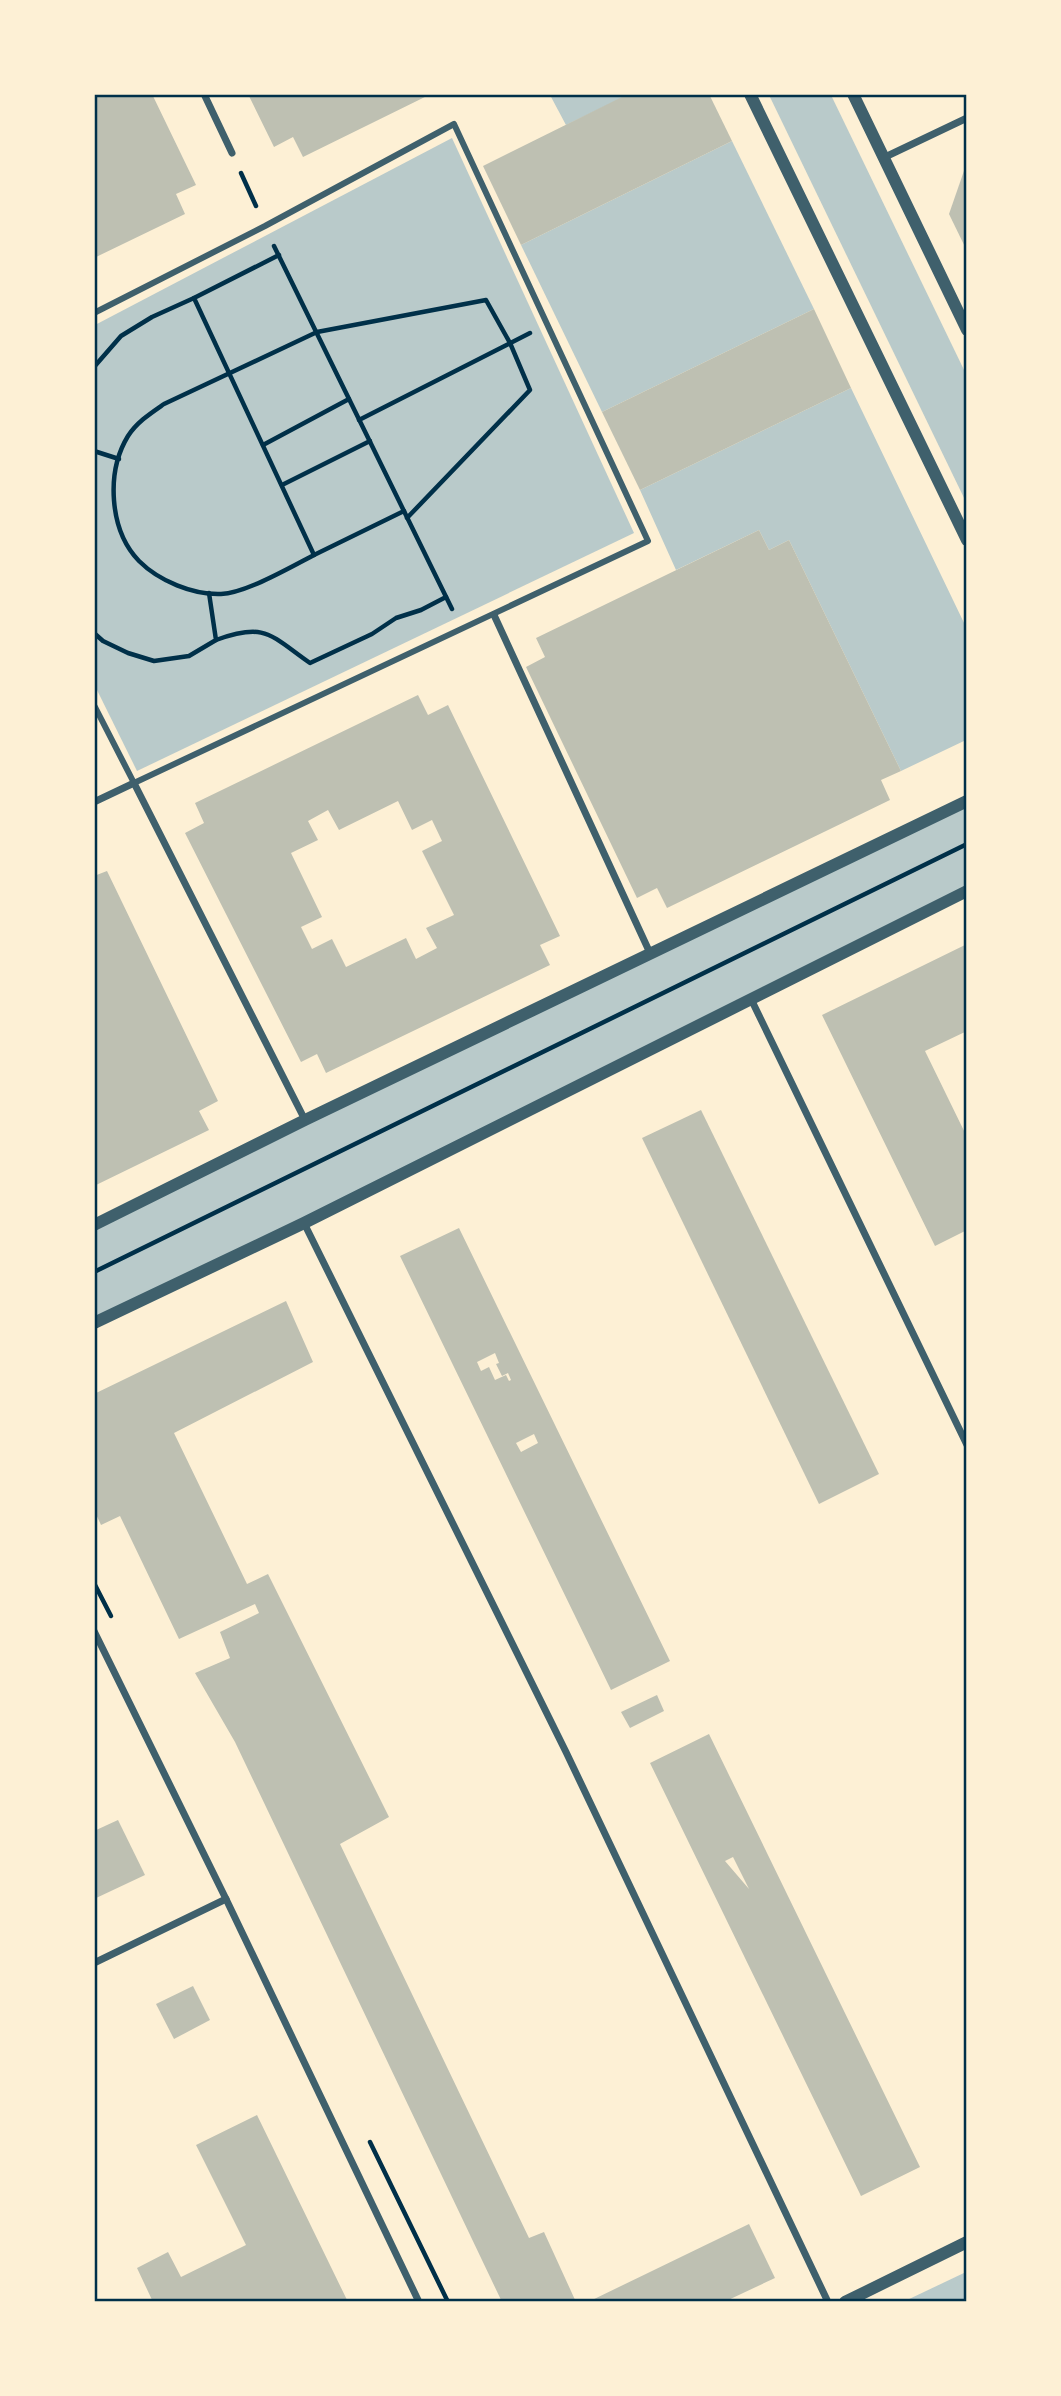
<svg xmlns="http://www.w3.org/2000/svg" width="1061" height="2396" viewBox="0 0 1061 2396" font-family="Quicksand,sans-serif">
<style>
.green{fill:#b9caca}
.building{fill:#bec0b2;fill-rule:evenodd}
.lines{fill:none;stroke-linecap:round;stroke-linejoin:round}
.path{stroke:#003049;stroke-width:4.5}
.pedestrian{stroke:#3f606c;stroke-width:6}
.minor{stroke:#3f606c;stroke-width:7}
.tertiary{stroke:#3f606c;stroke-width:12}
.neatline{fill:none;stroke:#003049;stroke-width:2.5}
</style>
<rect width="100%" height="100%" fill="#fdf0d5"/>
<g class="green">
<polygon points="550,95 628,95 566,125"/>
<polygon points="769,95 831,95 966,374 966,502"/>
<polygon points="452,138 634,533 137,771 95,686 95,325"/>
<polygon points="732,141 814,309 602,412 521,245"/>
<polygon points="851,388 966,627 966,740 901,771 789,540 769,550 759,530 676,570 640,490"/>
<polygon points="966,802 966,890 95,1321 95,1226"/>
<polygon points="966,2272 966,2301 905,2301"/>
</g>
<g class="building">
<polygon points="94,94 152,94 196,185 176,194 185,214 94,258"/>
<polygon points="248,94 431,94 303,157 293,137 274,147"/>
<polygon points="628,94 709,94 732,141 521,245 483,166"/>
<polygon points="966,165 967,165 967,251 949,214"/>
<polygon points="814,309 851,388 640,490 602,412"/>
<polygon points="759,530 769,550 789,540 901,771 881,780 890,800 667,908 657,888 637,898 526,667 545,657 536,638"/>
<path d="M418 695 428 715 448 705 560 936 540 945 550 965 326 1073 317 1054 301 1062 185 833 204 823 195 803ZM398 801 412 830 432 820 442 841 422 851 454 915 426 928 437 948 416 959 406 938 346 967 332 939 312 949 301 927 322 917 291 853 318 840 308 821 328 810 339 830Z"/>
<polygon points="107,871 218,1101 199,1111 209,1130 94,1186 94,876"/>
<polygon points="967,944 967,1031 925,1051 967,1137 967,1230 935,1246 822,1015"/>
<polygon points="701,1110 879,1474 819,1504 642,1138"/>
<path d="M459 1228 670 1661 611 1690 400 1256ZM495 1353 499 1363 496 1364 502 1376 508 1373 511 1380 509 1381 506 1375 495 1380 489 1367 481 1371 477 1362ZM534 1434 538 1443 521 1452 516 1443Z"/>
<polygon points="286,1301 313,1362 174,1433 247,1584 268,1574 389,1817 340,1844 529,2238 544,2232 576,2302 502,2302 235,1742 195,1673 230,1658 220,1632 259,1613 255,1604 179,1639 120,1516 101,1525 94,1510 94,1394"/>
<polygon points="657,1695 664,1711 630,1728 621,1712"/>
<path d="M709 1734 920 2167 861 2196 650 1763ZM733 1857 749 1889 725 1861Z"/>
<polygon points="118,1820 145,1875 94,1899 94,1831"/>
<polygon points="193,1986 210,2020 174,2039 156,2004"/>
<polygon points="257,2115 348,2302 153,2302 137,2268 168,2252 181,2277 246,2245 196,2145"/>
<polygon points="749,2224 775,2278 724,2302 588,2302"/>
</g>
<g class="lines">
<g class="path">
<polyline points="241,173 256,206"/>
<polyline points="274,246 452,609"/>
<polyline points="279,255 194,298 314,555 404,511"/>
<polyline points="94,367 121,336 152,317 194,298"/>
<polyline points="359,420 530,333"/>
<polyline points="263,445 349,399"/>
<polyline points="94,451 119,459"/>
<polyline points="282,485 370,441"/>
<path d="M314 555C291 567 246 593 221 594 193 595 159 581 139 561 109 530 106 472 128 436 137 422 151 413 164 404L317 332 486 300 510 343 530 390 407 518"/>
<polyline points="94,633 103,641 128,653 154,661 189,656 216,640 209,593"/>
<path d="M216 640C266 622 270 635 310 663L372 634 396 618 421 610 446 597"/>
<polyline points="94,1272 967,844"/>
<polyline points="94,1583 111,1616"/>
<polyline points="370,2142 448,2302"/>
</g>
<polyline class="pedestrian" points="94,313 265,226 454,124 648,541 134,783 94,705"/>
<g class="minor">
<polyline points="204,94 232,153"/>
<polyline points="883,158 967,118"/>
<polyline points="494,615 650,953"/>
<polyline points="94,802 134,783 305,1120"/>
<polyline points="751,999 967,1445"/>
<polyline points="304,1223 566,1752 828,2302"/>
<polyline points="94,1631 226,1899 419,2302"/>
<polyline points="94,1963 226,1899"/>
</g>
<g class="tertiary">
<polyline points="750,94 967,540"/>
<polyline points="853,94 967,330"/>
<polyline points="94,1225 305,1120 967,801"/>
<polyline points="94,1323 304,1223 967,891"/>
<polyline points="845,2302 967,2242"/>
</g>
</g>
<rect width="1061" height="2396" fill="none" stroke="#fdf0d5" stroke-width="192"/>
<rect x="96" y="96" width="869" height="2204" class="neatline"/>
</svg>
